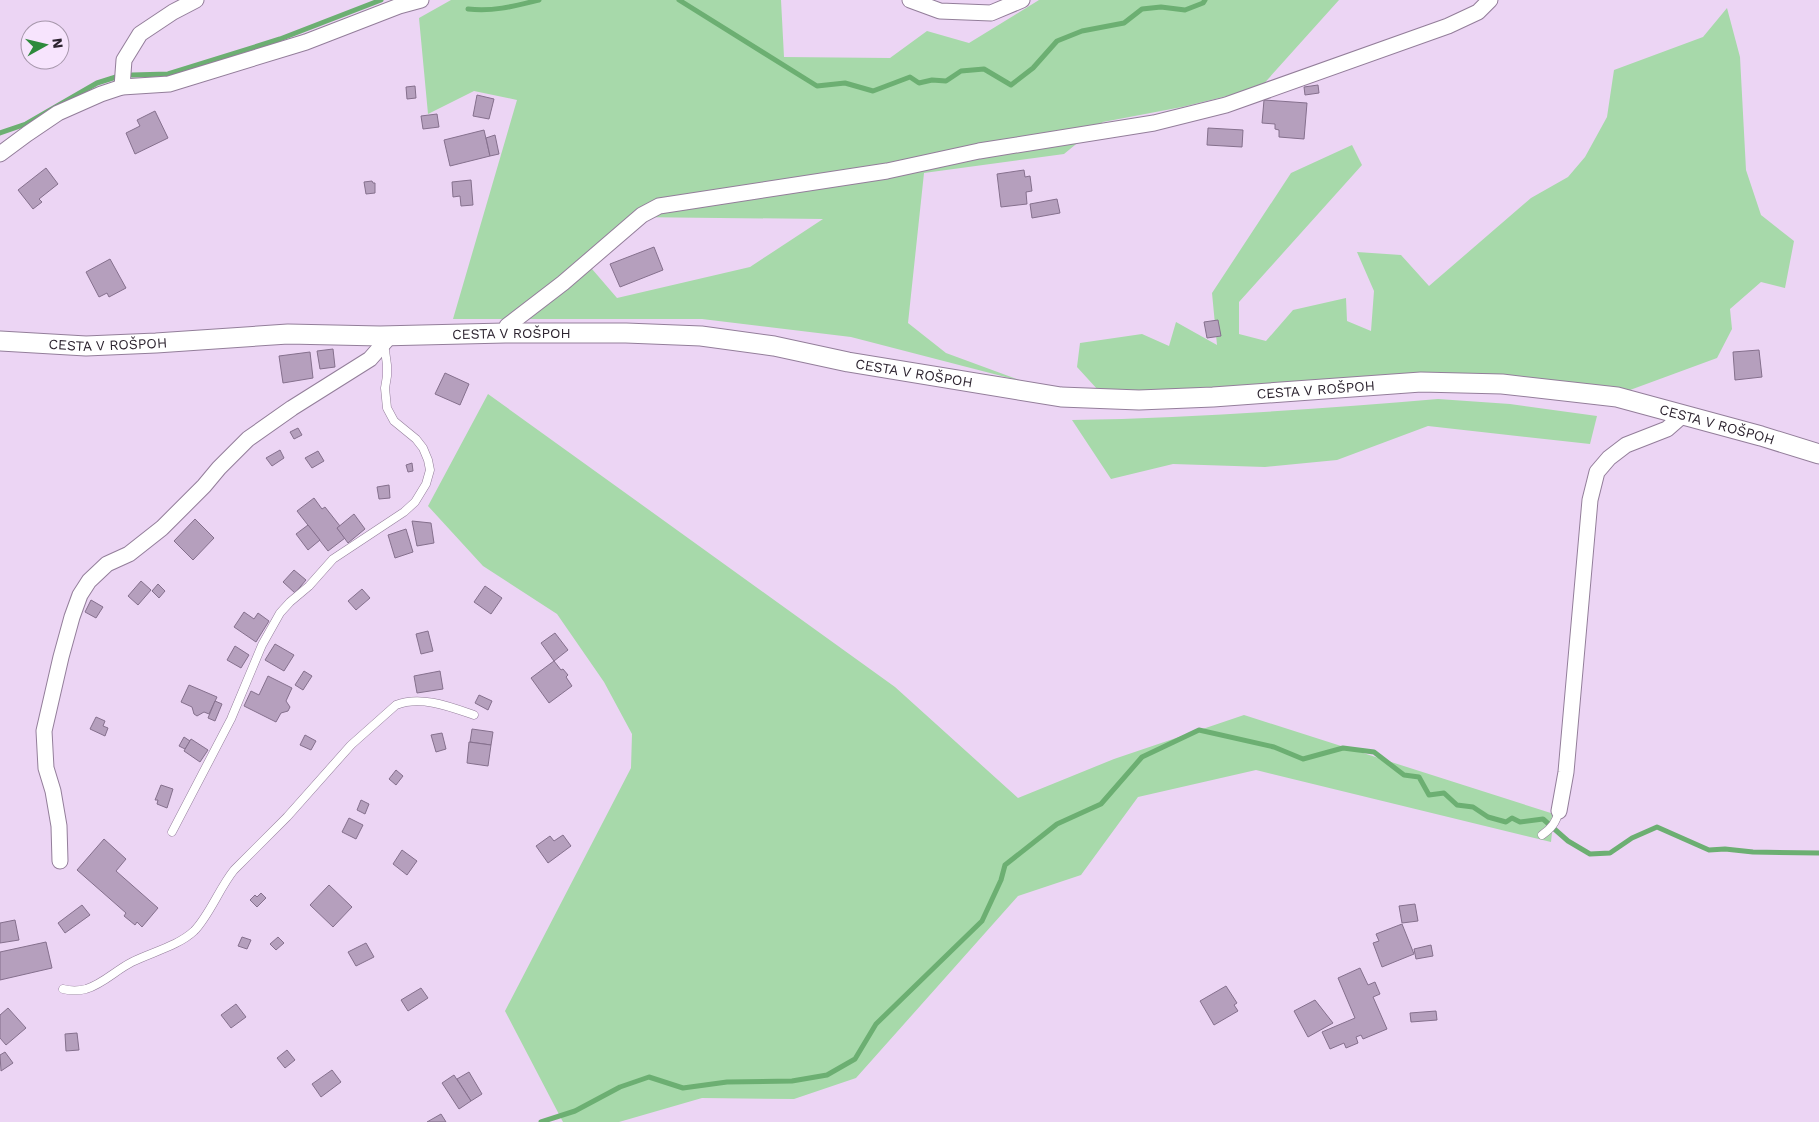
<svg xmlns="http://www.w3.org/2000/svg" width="1819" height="1122" viewBox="0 0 1819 1122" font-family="'Work Sans',sans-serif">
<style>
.green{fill:#a7d9aa;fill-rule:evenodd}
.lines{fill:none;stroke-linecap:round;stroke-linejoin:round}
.stream{stroke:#6caf72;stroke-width:5}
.building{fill:#b59fbd;stroke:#85708d}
.service-casing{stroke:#937e9a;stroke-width:9}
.minor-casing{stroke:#937e9a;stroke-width:17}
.tertiary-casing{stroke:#937e9a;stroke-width:21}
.service{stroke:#fff;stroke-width:8}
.minor{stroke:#fff;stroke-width:15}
.tertiary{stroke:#fff;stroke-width:19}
.labels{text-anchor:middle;stroke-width:4.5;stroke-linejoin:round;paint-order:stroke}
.street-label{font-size:14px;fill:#2c232f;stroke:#f7e4fd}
</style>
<rect width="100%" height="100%" fill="#ecd5f4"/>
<g class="green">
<path d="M451 0H781L784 57 890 58 927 31 969 43 1039 0H1339L1260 88 1182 107 1103 122 1064 154 924 173 908 323 946 353 1025 382 851 337 702 319H453L517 100 474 91 428 114 419 18ZM631 217 823 219 750 267 617 298 586 262Z"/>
<polygon points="1727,8 1740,57 1746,170 1761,215 1794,241 1785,288 1761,282 1730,309 1732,329 1717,358 1630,390 1510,376 1190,393 1098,390 1077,367 1080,343 1142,334 1169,346 1176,322 1217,345 1212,293 1291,173 1352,145 1362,165 1239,302 1239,334 1266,341 1293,310 1346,298 1347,321 1371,331 1374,291 1357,252 1401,255 1429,286 1531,198 1568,177 1585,157 1607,117 1614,70 1703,37"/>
<polygon points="488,394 895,687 1018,798 1114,759 1244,715 1554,814 1551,842 1256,770 1138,797 1081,875 1018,896 856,1078 794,1099 702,1098 619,1122 563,1122 505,1011 631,768 632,734 604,682 557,614 483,566 428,506"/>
<path d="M1438 399 1510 404 1597 416 1590 444 1428 426 1337 460 1265 467 1173 464 1111 479 1072 420C1194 418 1316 409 1438 399Z"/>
</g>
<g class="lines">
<g class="stream">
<polyline points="679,0 817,86 845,83 873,91 910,77 919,83 932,80 946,81 961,71 984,69 1011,85 1033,68 1057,41 1082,31 1124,23 1142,9 1161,7 1185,10 1203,3 1205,0"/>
<path d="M468 9C493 12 515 6 539 0"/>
<polyline points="132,75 168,74 280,39 381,0"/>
<polyline points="0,133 26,124 97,83 116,77"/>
<polyline points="541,1122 575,1111 620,1087 649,1077 683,1088 727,1082 792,1081 827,1075 855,1059 876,1024 982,921 1001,880 1005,865 1057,824 1101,804 1142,757 1199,730 1274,747 1303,759 1343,748 1374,752 1404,775 1419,777 1429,795 1444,793 1457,805 1473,807 1488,817 1506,822 1512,818 1520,822 1543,819 1568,841 1590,854 1610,853 1632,838 1657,827 1709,850 1725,849 1753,852 1819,853"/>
</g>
</g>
<g class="building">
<polygon points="1318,85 1319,93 1305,95 1304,87"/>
<polygon points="415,86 416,98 407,99 406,87"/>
<polygon points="477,95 494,99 489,119 473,116"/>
<polygon points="1264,100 1307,103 1304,139 1279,137 1279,130 1275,129 1275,124 1262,123"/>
<polygon points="155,111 168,138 135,154 126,133 140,126 137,120"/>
<polygon points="437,114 439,127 423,129 421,116"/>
<polygon points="1208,128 1243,130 1242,147 1207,145"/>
<polygon points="484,130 490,156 450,166 444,140"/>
<polygon points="495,135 499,154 490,156 486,138"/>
<polygon points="46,168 58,184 39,199 42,202 33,209 18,190"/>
<polygon points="1024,170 1025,177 1030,176 1032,191 1026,192 1027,204 1001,207 997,174"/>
<polygon points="471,180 473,205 461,206 460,196 453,197 452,182"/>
<polygon points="372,181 373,183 375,183 375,193 366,194 364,182"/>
<polygon points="1057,199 1060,213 1032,218 1030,204"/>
<polygon points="654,247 663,270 620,287 610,264"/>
<polygon points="110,259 126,288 109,297 107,293 99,297 86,272"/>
<polygon points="1218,320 1221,336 1207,338 1204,322"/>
<polygon points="333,349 335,367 320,369 317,351"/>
<polygon points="1759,350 1762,377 1735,380 1733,352"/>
<polygon points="310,352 313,378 283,383 279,356"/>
<polygon points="445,373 469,384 460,405 435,394"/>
<polygon points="298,428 302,435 294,439 290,432"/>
<polygon points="280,450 284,458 272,466 266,458"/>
<polygon points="318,451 324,461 312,468 305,458"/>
<polygon points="412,463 413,471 408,472 406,465"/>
<polygon points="389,485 390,498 379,499 377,487"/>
<polygon points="314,498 322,509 325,507 340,526 337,528 345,538 328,551 297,511"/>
<polygon points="354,514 365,529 348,543 337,528"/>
<polygon points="195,519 214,538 193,560 174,541"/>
<polygon points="412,521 431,523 434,543 417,546"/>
<polygon points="308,525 320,540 308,550 296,534"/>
<polygon points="406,529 413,552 395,558 388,535"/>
<polygon points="294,570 306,580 295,593 283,582"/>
<polygon points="141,581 151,590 138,605 128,596"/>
<polygon points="158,584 165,591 159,598 152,591"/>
<polygon points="485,586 502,598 491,614 474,602"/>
<polygon points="362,589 370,598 356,610 348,601"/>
<polygon points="91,600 103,607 96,618 85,612"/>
<polygon points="244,612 254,619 258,613 269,621 256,642 234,627"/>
<polygon points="428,631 433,651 421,654 416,634"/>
<polygon points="555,633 568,650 554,661 541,643"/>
<polygon points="275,644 294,655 284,671 265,660"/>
<polygon points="235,646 249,655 241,668 227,660"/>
<polygon points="554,661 561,670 563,669 568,675 566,677 572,686 549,703 531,678"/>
<polygon points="304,671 312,676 303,690 295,685"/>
<polygon points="440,671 443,689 417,693 414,676"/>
<polygon points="268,676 292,688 286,701 290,707 288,711 281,713 276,722 244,706 251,691 259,695"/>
<polygon points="189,685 217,697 209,714 204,712 197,716 194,714 192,707 181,702"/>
<polygon points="479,695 492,701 488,710 475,703"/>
<polygon points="215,701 222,704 215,721 208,718"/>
<polygon points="96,717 105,721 103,726 108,728 105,736 90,729"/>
<polygon points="472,729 493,732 491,745 470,742"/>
<polygon points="442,733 446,749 436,752 431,735"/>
<polygon points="305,735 316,741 311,750 300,745"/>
<polygon points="184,737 190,741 185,749 179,746"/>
<polygon points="191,739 208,750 200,762 184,751"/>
<polygon points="469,742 491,745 488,766 467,763"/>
<polygon points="396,770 403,776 396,785 389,779"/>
<polygon points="161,785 173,789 167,808 157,804 158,800 155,800"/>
<polygon points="361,800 369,804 365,814 357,810"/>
<polygon points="349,818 363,825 356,839 342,832"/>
<polygon points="563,835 571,846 548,863 536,846 550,836 554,841"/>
<polygon points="104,839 126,859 116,871 158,908 142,927 137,922 135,925 124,916 126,913 77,870"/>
<polygon points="402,850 417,861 407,875 393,864"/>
<polygon points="329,885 352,907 333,927 310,905"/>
<polygon points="261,893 266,898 257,907 250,900 255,895 257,897"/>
<polygon points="1415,904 1418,921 1402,923 1399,906"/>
<polygon points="82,905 90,915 65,933 58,923"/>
<polygon points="15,920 19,940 0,943 0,923"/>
<polygon points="1402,924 1414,954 1382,967 1373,943 1379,941 1376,934"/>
<polygon points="242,937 251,940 247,949 238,946"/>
<polygon points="278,937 284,943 276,950 270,944"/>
<polygon points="46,942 52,968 0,980 0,952"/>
<polygon points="366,943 374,957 356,966 348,952"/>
<polygon points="1431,945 1433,956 1416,959 1414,949"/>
<polygon points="1360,968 1368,985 1375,982 1380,994 1373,997 1387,1029 1363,1039 1361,1035 1356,1037 1358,1043 1346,1048 1344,1043 1330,1049 1322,1032 1355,1018 1338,978"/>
<polygon points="1226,986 1237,1003 1234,1005 1238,1011 1214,1025 1200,1001"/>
<polygon points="421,988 428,998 408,1011 401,1000"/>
<polygon points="1315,1000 1333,1023 1308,1037 1294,1011"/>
<polygon points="236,1004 246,1017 231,1028 221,1015"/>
<polygon points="8,1008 26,1028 6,1045 0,1038 0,1015"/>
<polygon points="1436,1011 1437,1020 1411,1022 1410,1013"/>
<polygon points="77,1033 79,1050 66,1051 65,1034"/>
<polygon points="287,1050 295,1060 285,1068 277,1058"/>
<polygon points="5,1052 13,1063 1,1071 0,1055"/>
<polygon points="332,1070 341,1082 321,1097 312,1084"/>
<polygon points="469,1072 482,1094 471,1101 457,1079"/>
<polygon points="454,1075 471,1101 459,1109 442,1083"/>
<polygon points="441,1114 446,1122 427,1122"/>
</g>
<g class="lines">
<g class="service-casing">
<g id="service">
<polyline points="172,832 231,719 262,645 280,613 290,602 309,586 333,559 404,512 415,502 426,484 430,470 428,460 423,448 416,439 394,421 387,408 385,388 387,376 387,365 384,343"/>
<path d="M1542 835C1552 828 1556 822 1559 811"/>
<path d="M63 989C71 991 78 991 86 989 103 984 116 970 132 962 152 952 178 946 194 931 209 916 220 887 234 870L287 817 351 745 396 705C421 695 451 707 474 715"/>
</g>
</g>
<g class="minor-casing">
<g id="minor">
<polyline points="910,0 940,11 991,13 1022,0"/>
<polyline points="122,87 124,60 140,34 173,12 196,0"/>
<polyline points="0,154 27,134 58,113 101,94 122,87 169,84 306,42 399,6 421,0"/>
<polyline points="505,333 507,326 563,283 642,215 659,206 887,171 979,151 1154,123 1226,105 1448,26 1478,12 1490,0"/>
<polyline points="1559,811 1566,772 1590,500 1597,472 1609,458 1626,445 1667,429 1683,415"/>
<polyline points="60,861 59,826 53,791 46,768 44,731 61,657 72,617 80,595 89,581 107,564 129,554 162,528 204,486 219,468 248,439 292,408 370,359 390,336"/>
</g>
</g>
<g class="tertiary-casing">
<g id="tertiary">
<path id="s1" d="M0 341 86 346 156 343 288 334 380 336 505 333H626L701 336 774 346 848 362 1061 397 1139 400 1213 397 1421 382 1502 384 1617 397 1761 436 1819 454"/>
</g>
</g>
<use href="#service" class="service"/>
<use href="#minor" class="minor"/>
<use href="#tertiary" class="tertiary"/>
</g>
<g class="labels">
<g class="street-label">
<text dy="5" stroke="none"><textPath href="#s1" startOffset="512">CESTA V ROŠPOH</textPath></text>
<text dy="5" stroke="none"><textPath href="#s1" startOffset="108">CESTA V ROŠPOH</textPath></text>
<text dy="5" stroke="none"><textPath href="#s1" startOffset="918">CESTA V ROŠPOH</textPath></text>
<text dy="5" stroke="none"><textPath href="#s1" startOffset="1322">CESTA V ROŠPOH</textPath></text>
<text dy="5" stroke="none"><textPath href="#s1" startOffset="1728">CESTA V ROŠPOH</textPath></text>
</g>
</g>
<g transform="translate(45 45) rotate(82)"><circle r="24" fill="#f7e4fd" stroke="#a697ab"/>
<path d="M0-4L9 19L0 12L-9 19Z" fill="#2d8a3c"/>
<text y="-8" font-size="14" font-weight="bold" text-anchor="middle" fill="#2c232f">N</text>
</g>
</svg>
